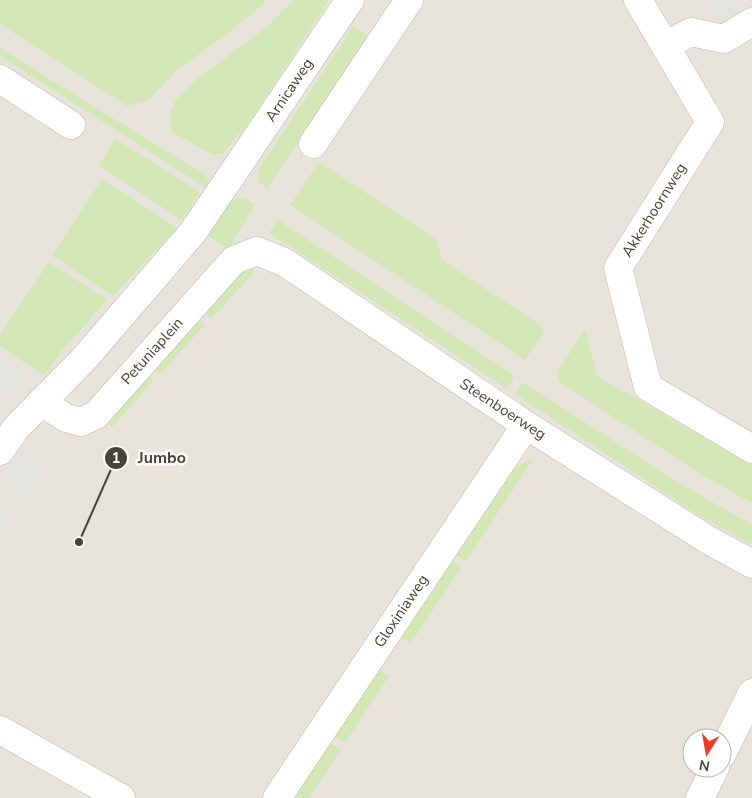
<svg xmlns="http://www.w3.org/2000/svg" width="752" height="798" viewBox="0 0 752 798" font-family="'Nunito Sans',sans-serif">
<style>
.residential{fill:#e9e4db;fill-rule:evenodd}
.green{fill:#d4e8b7}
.parking{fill:#e5e3e0}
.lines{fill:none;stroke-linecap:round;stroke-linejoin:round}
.minor-casing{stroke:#c1b9af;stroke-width:29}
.tertiary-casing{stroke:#c1b9af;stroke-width:29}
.minor{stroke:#fff;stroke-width:28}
.tertiary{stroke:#fff;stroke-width:28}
.labels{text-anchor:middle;stroke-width:5;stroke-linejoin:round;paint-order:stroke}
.street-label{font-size:15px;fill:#4a433a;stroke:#fff}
.leader{fill:none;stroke:#4a433a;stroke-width:2}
.callout-dot{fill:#4a433a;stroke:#fff;stroke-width:2}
.mark-label{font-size:15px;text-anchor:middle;font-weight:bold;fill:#fff}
.callout-label{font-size:16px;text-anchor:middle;font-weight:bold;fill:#4a433a;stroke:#fff;stroke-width:5;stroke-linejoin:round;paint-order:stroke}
</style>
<rect width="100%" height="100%" fill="#f5f2ec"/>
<path class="residential" d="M0 0H752V798H0ZM692 738H722V768H692Z"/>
<g class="green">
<polygon points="0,0 267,0 240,24 175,72 148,101 127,106 0,24"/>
<polygon points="294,0 329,0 241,135 238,134 224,153 213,155 172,132 170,113 175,101 198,78 264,29"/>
<polygon points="354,25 355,28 368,36 267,189 258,181 259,169"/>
<polygon points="0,47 67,90 204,174 209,181 208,189 0,56"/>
<polygon points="115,139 200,192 182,220 99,166"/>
<polygon points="319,162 436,239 442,260 542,326 543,334 525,360 290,205"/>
<polygon points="102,179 177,228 113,296 52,255"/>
<polygon points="238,198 246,199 255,205 228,250 208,236 230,202"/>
<polygon points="278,220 515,376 507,389 269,233"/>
<polygon points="49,262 107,300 59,354 47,372 42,374 0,346 0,335"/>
<polygon points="247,268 254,268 253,274 211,319 202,311 237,273"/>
<polygon points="197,317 205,325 160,374 151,366"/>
<polygon points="585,329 597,376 752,466 752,503 702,475 558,381 558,371"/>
<polygon points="145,372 154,380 112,427 102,421"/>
<polygon points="523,382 669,477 752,525 752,545 698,515 515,394"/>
<polygon points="534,458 466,561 455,554 514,467"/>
<polygon points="450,560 461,568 411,643 402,638 403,633"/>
<polygon points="379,669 389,676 345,743 335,736"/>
<polygon points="330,743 341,749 309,798 294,798"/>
</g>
<g class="parking">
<polygon points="702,0 735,0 741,11 717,26"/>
<polygon points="0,353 27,371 9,399 0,391"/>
<polygon points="21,452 48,471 28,501 1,483"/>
<polygon points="0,509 17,520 0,545"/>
</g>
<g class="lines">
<g class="minor-casing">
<g id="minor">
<polyline points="638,0 710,122 618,268 648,387 752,449"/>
<polyline points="665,46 691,32 724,39 752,22"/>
<polyline points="0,79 71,125"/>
<polyline points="313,144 409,0"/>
<polyline points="41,402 66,418 81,422 96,415 234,260 257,251 284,262 526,425 710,541 752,564"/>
<polyline points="722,754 752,693"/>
<polyline points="277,798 526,425"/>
<polyline points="700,798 715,768"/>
</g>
</g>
<g class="tertiary-casing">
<g id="tertiary">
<polyline points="0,451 16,428 84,359 193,232 350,0"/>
<polyline points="0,730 121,798"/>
</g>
</g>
<use href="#minor" class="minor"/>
<use href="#tertiary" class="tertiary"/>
</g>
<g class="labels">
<g class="street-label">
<text transform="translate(289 90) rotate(-56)" y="5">Arnicaweg</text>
<text transform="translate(654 210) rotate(-58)" y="5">Akkerhoornweg</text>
<text transform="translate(152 351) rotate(-48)" y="5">Petuniaplein</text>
<text transform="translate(503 409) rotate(33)" y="5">Steenboerweg</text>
<text transform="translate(401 611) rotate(-56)" y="5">Gloxiniaweg</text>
</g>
</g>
<path class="leader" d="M79 542L116 458"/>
<g class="callout-dot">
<circle cx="79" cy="542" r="5"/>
<circle cx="116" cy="458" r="12"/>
</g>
<g class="mark-label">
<text x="116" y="463">1</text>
</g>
<g class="callout-label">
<text x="162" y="463">Jumbo</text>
</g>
<g transform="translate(707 753) rotate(191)"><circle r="24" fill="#ffffff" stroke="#b7b4b0"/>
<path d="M0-4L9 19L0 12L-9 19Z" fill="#f23a26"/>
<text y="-8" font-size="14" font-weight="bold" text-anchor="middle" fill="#4a433a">N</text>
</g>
</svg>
